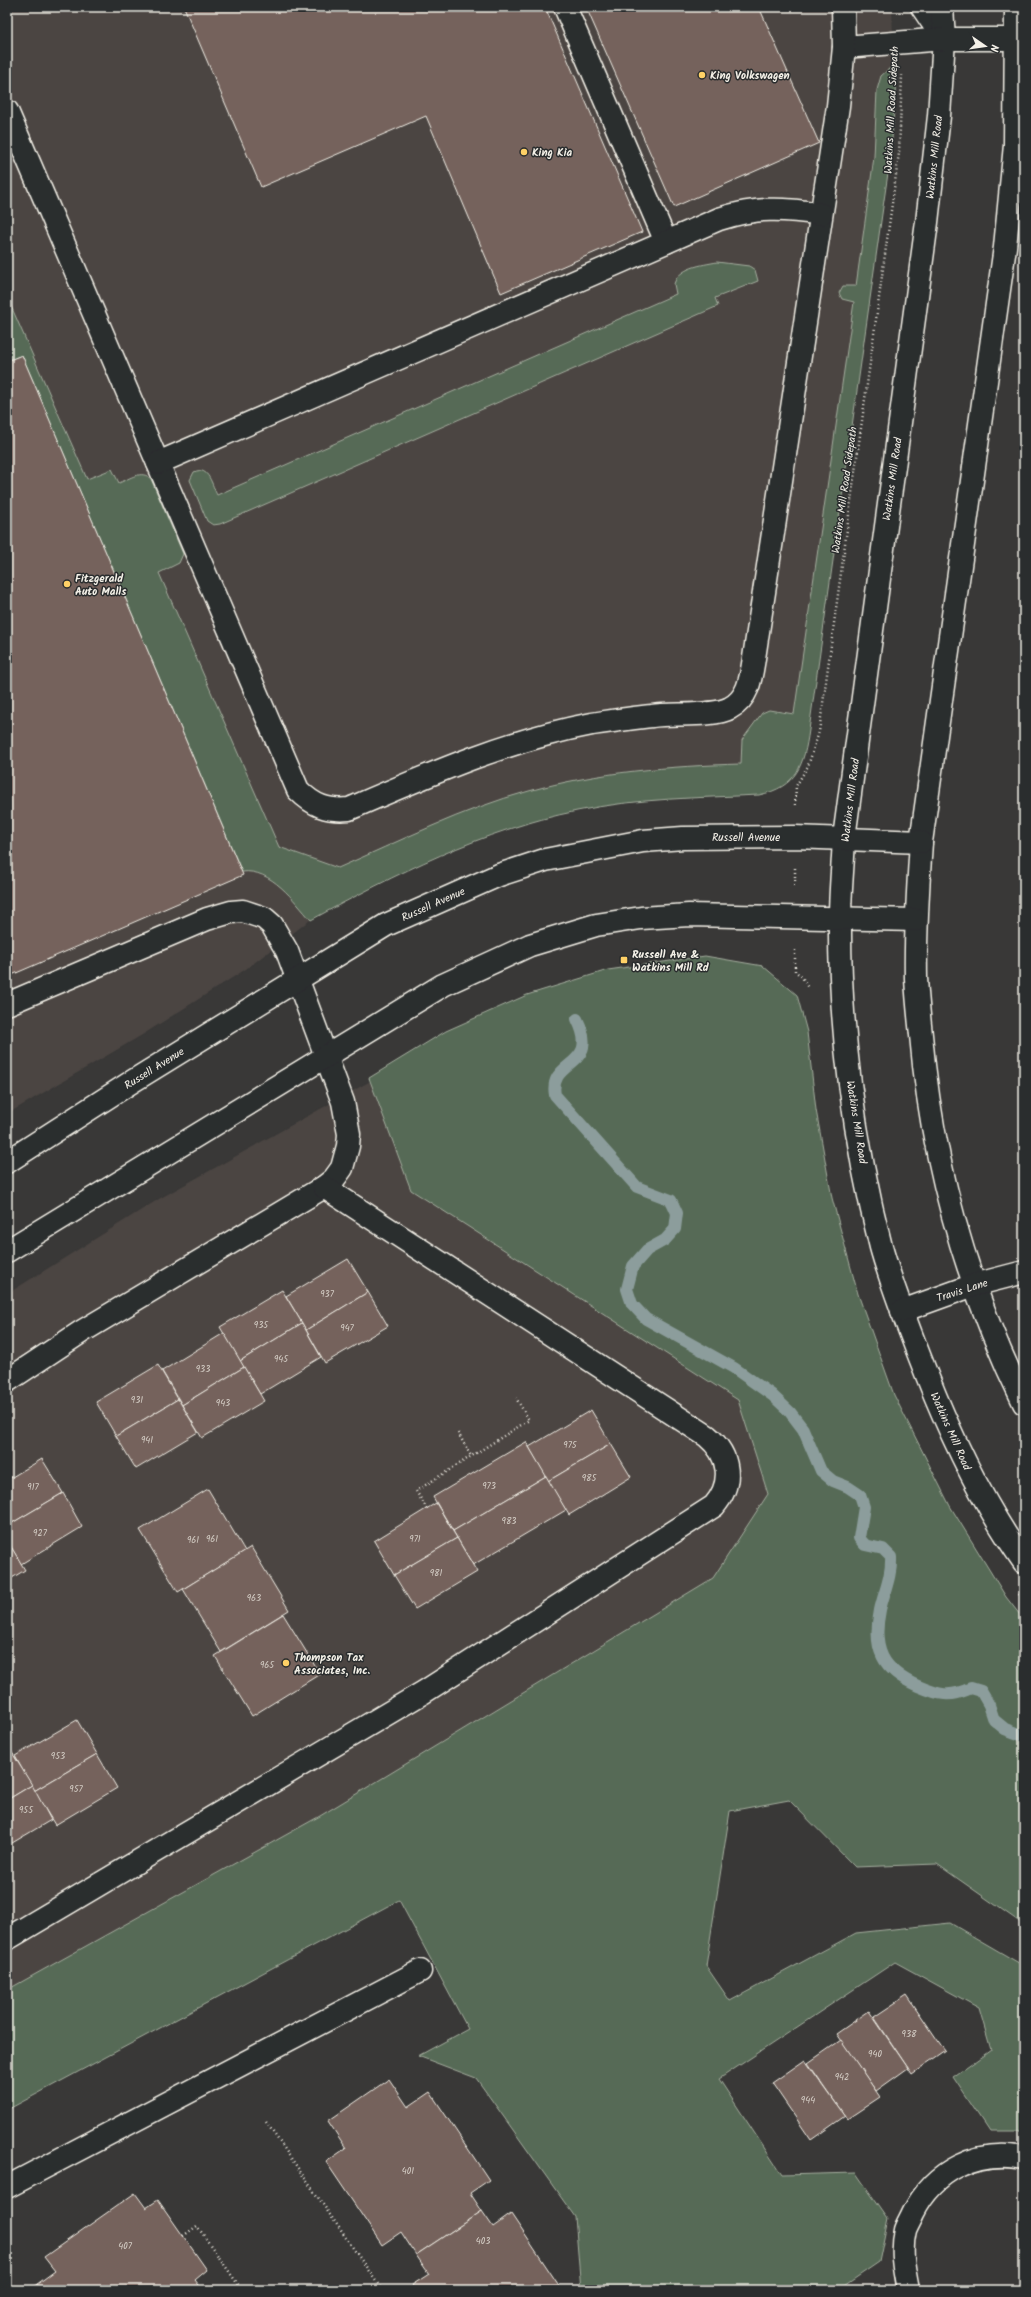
<svg xmlns="http://www.w3.org/2000/svg" width="1031" height="2297" viewBox="0 0 1031 2297" font-family="Kalam,sans-serif">
<style>
.built{fill:#4b4542}
.green{fill:#566a56;stroke:#a5ae9f}
.lines{fill:none;stroke-linecap:round;stroke-linejoin:round}
.stream{stroke:#8c9d9c;stroke-width:12}
.building{fill:#74625c;stroke:#f4f1e8}
.minor-casing{stroke:#f4f1e8;stroke-width:25}
.path{stroke:#f4f1e8;stroke-width:2.5;stroke-dasharray:1 3;stroke-linecap:butt}
.minor{stroke:#2a2d2e;stroke-width:22}
.poi-dot{fill:#ffd166;stroke:#2a2d2e;stroke-width:1.5}
.labels{text-anchor:middle;stroke-width:3;stroke-linejoin:round;paint-order:stroke}
.number-label{font-size:9px;fill:#d4cdc5}
.poi-label{font-size:11px;font-weight:bold;fill:#f4f1e8;stroke:#2a2d2e;text-anchor:start}
.street-label{font-size:11px;fill:#f4f1e8;stroke:#2a2d2e}
</style>
<rect width="100%" height="100%" fill="#393837"/>
<filter id="ink" filterUnits="userSpaceOnUse"><feTurbulence type="fractalNoise" baseFrequency=".025" numOctaves="2"/><feDisplacementMap in="SourceGraphic" scale="8" xChannelSelector="R" yChannelSelector="G"/><feConvolveMatrix kernelMatrix="1 2 1 2 8 2 1 2 1" color-interpolation-filters="sRGB"/></filter>
<g filter="url(#ink)">
<g class="built">
<polygon points="7,7 892,7 894,70 799,757 593,804 448,846 323,910 246,969 142,1035 7,1114"/>
<polygon points="403,1063 821,1161 858,1307 891,1397 946,1508 7,2051 7,1294 159,1199"/>
</g>
<g class="green">
<path d="M897 66 891 153 883 207 809 730C804 765 797 787 759 795 698 798 637 798 577 811 482 830 396 874 311 920 294 901 271 868 242 872L22 355 7 361V297L87 479 112 469 119 483C129 479 142 469 151 479L183 554 179 563 159 573 279 847 338 868C400 841 463 809 529 791 598 772 669 766 741 764L742 740 762 713 769 710 794 714 854 302 842 299 839 293 843 286H856L874 157 877 90 881 76 890 68Z"/>
<path d="M717 262 749 266 755 270 758 281 715 298 718 306 220 524 213 525 207 521 190 480 194 472C209 465 212 486 217 495L676 294 674 284C679 267 702 265 717 262Z"/>
<polygon points="705,956 763,966 797,995 807,1032 816,1110 832,1198 858,1294 894,1395 950,1506 1006,1597 1024,1620 1024,1925 937,1864 855,1867 789,1800 730,1811 706,1966 730,2001 856,1933 950,1923 1024,1966 1024,2131 989,2131 953,2077 991,2050 979,2008 895,1962 719,2079 782,2175 856,2173 888,2219 879,2262 838,2290 581,2290 575,2217 476,2078 418,2056 468,2029 399,1900 7,2110 7,1990 320,1816 713,1578 768,1494 738,1400 411,1190 369,1078 446,1031 527,995 608,970"/>
</g>
<g class="lines">
<path class="stream" d="M577 1019C602 1069 548 1058 555 1095L637 1187 671 1200 677 1213 675 1229 665 1240 647 1250 633 1266 627 1289 632 1304 646 1319 734 1368 772 1395 790 1412 803 1429 821 1471 833 1481 848 1487 860 1495 864 1507 859 1538 865 1545 883 1549 891 1557C892 1576 884 1592 880 1610 872 1649 882 1670 918 1686 939 1695 950 1698 971 1688L981 1691 989 1705 994 1720 1005 1729 1024 1736"/>
</g>
<g class="building">
<polygon points="184,7 545,7 642,232 501,293 426,116 261,187"/>
<polygon points="586,7 759,7 819,143 674,207"/>
<polygon points="22,355 243,875 7,977 7,361"/>
<polygon points="1020,875 1024,875 1024,913 1021,913"/>
<polygon points="1021,947 1024,947 1024,983 1022,983"/>
<polygon points="1023,1020 1024,1020 1024,1056 1023,1055"/>
<polygon points="348,1259 368,1292 306,1330 286,1296"/>
<polygon points="282,1290 302,1323 240,1361 220,1327"/>
<polygon points="368,1292 388,1326 325,1363 306,1330"/>
<polygon points="302,1323 321,1357 260,1394 240,1361"/>
<polygon points="224,1333 244,1367 182,1405 162,1371"/>
<polygon points="158,1365 178,1399 116,1436 96,1402"/>
<polygon points="244,1367 264,1401 202,1438 182,1405"/>
<polygon points="178,1399 198,1432 136,1469 116,1436"/>
<polygon points="591,1410 611,1444 548,1481 529,1447"/>
<polygon points="526,1442 546,1476 453,1531 433,1497"/>
<polygon points="611,1444 631,1477 569,1515 548,1481"/>
<polygon points="42,1459 63,1493 7,1526 7,1480"/>
<polygon points="546,1476 566,1510 473,1565 453,1531"/>
<polygon points="208,1489 245,1551 178,1592 140,1530"/>
<polygon points="63,1493 82,1527 21,1564 7,1540 7,1526"/>
<polygon points="436,1503 457,1538 394,1575 374,1541"/>
<polygon points="457,1538 477,1572 415,1609 394,1575"/>
<polygon points="7,1540 25,1570 7,1581"/>
<polygon points="251,1547 289,1610 221,1652 183,1589"/>
<polygon points="283,1614 320,1674 252,1716 215,1656"/>
<polygon points="77,1720 97,1754 34,1791 15,1756"/>
<polygon points="11,1751 32,1785 7,1800 7,1754"/>
<polygon points="97,1754 117,1788 55,1825 34,1791"/>
<polygon points="32,1785 51,1820 7,1846 7,1800"/>
<polygon points="907,1995 945,2051 912,2074 874,2017"/>
<polygon points="869,2011 908,2068 876,2091 836,2034"/>
<polygon points="841,2040 880,2097 847,2119 808,2063"/>
<polygon points="805,2060 845,2116 811,2140 772,2083"/>
<polygon points="389,2079 408,2107 430,2092 489,2180 470,2193 482,2211 416,2255 401,2232 382,2245 326,2162 346,2148 328,2121"/>
<polygon points="135,2193 146,2208 158,2200 207,2270 195,2280 203,2290 29,2290 55,2271 44,2257"/>
<polygon points="482,2211 493,2227 511,2214 562,2290 416,2290 412,2285 429,2274 416,2255"/>
</g>
<g class="lines">
<g class="minor-casing">
<g id="minor">
<polyline points="565,7 666,242"/>
<polyline points="922,7 943,38"/>
<path d="M942 7 944 39 939 116 927 222 844 838C843 864 840 891 840 918 839 1025 854 1143 881 1247 893 1290 910 1332 926 1373 952 1439 983 1504 1024 1562"/>
<path d="M1016 7 1015 145 1005 247 921 842C918 887 915 932 916 978 917 997 919 1016 921 1035 932 1164 967 1287 1024 1403"/>
<polyline points="844,47 944,39 1024,39"/>
<path d="M7 111 298 790C314 806 327 811 349 809 428 775 507 740 592 724 612 721 632 718 652 716 672 713 714 717 730 708 749 698 751 677 754 658L838 106 844 47 843 7"/>
<path d="M158 463 719 219C757 207 782 208 821 214"/>
<polyline points="7,1004 207,919 231,912 243,911 264,918 272,925 287,951 343,1102 349,1134 348,1146 342,1168 334,1179 324,1187 81,1332 7,1381"/>
<polyline points="7,1162 133,1081 386,925 499,875 545,860 643,841 683,838 795,837 921,842"/>
<polyline points="7,1251 443,985 530,945 596,925 641,918 689,915 916,920"/>
<polyline points="902,1311 974,1285 1024,1272"/>
<path d="M7 1939 424 1692 714 1506C734 1483 730 1455 707 1436L324 1187"/>
<polyline points="7,2187 420,1971"/>
<path d="M908 2290C904 2270 900 2250 905 2230 907 2224 911 2218 913 2213 934 2170 978 2149 1024 2158"/>
</g>
</g>
<g class="path">
<polyline points="795,805 796,786 808,766 819,732 899,153 902,75"/>
<polyline points="795,885 795,868"/>
<polyline points="795,950 795,971 802,977 808,988"/>
<polyline points="458,1433 471,1456"/>
<polyline points="427,1509 416,1491 529,1420 516,1398"/>
<polyline points="1019,1594 1024,1601"/>
<polyline points="266,2122 382,2290"/>
<polyline points="183,2236 197,2226 242,2290"/>
</g>
<use href="#minor" class="minor"/>
</g>
</g>
<g class="poi-dot">
<circle cx="702" cy="75" r="4"/>
<circle cx="524" cy="152" r="4"/>
<circle cx="67" cy="584" r="4"/>
<rect x="620" y="956" width="8" height="8" rx="2"/>
<circle cx="286" cy="1663" r="4"/>
</g>
<g class="labels">
<g class="number-label">
<text x="327" y="1297">937</text>
<text x="261" y="1328">935</text>
<text x="347" y="1331">947</text>
<text x="281" y="1362">945</text>
<text x="203" y="1372">933</text>
<text x="137" y="1403">931</text>
<text x="223" y="1406">943</text>
<text x="147" y="1443">941</text>
<text x="570" y="1448">975</text>
<text x="589" y="1481">985</text>
<text x="489" y="1489">973</text>
<text x="33" y="1490">917</text>
<text x="509" y="1524">983</text>
<text x="40" y="1536">927</text>
<text x="212" y="1542">961</text>
<text x="415" y="1542">971</text>
<text x="193" y="1543">961</text>
<text x="436" y="1576">981</text>
<text x="254" y="1601">963</text>
<text x="267" y="1668">965</text>
<text x="58" y="1759">953</text>
<text x="76" y="1792">957</text>
<text x="26" y="1813">955</text>
<text x="909" y="2037">938</text>
<text x="875" y="2057">940</text>
<text x="842" y="2080">942</text>
<text x="808" y="2103">944</text>
<text x="408" y="2174">401</text>
<text x="483" y="2244">403</text>
<text x="125" y="2249">407</text>
</g>
<g class="poi-label">
<text x="710" y="79">King Volkswagen</text>
<text x="532" y="156">King Kia</text>
<text x="75" y="582">Fitzgerald<tspan x="75" dy="13">Auto Malls</tspan></text>
<text x="632" y="958">Russell Ave &amp;<tspan x="632" dy="13">Watkins Mill Rd</tspan></text>
<text x="294" y="1661">Thompson Tax<tspan x="294" dy="13">Associates, Inc.</tspan></text>
</g>
<g class="street-label">
<text transform="translate(891 110) rotate(-87)" y="4">Watkins Mill Road Sidepath</text>
<text transform="translate(934 157) rotate(-84)" y="4">Watkins Mill Road</text>
<text transform="translate(892 479) rotate(-82)" y="4">Watkins Mill Road</text>
<text transform="translate(844 490) rotate(-82)" y="4">Watkins Mill Road Sidepath</text>
<text transform="translate(850 800) rotate(-83)" y="4">Watkins Mill Road</text>
<text x="746" y="841">Russell Avenue</text>
<text transform="translate(433 904) rotate(-24)" y="4">Russell Avenue</text>
<text transform="translate(154 1068) rotate(-32)" y="4">Russell Avenue</text>
<text transform="translate(857 1122) rotate(81)" y="4">Watkins Mill Road</text>
<text transform="translate(962 1290) rotate(-18)" y="4">Travis Lane</text>
<text transform="translate(951 1431) rotate(66)" y="4">Watkins Mill Road</text>
</g>
</g>
<rect width="1031" height="2297" fill="none" stroke="#2a2d2e" stroke-width="24"/>
<rect x="12" y="12" width="1007" height="2273" fill="none" stroke="#f4f1e8" stroke-width="1.5" filter="url(#ink)"/>
<g transform="translate(985 46) rotate(103)" stroke="#2a2d2e" stroke-width="3" paint-order="stroke">
<path d="M0-3L7 15L0 10L-7 15Z" fill="#f4f1e8"/>
<text y="-6" font-size="11" font-weight="bold" text-anchor="middle" fill="#f4f1e8">N</text>
</g>
</svg>
